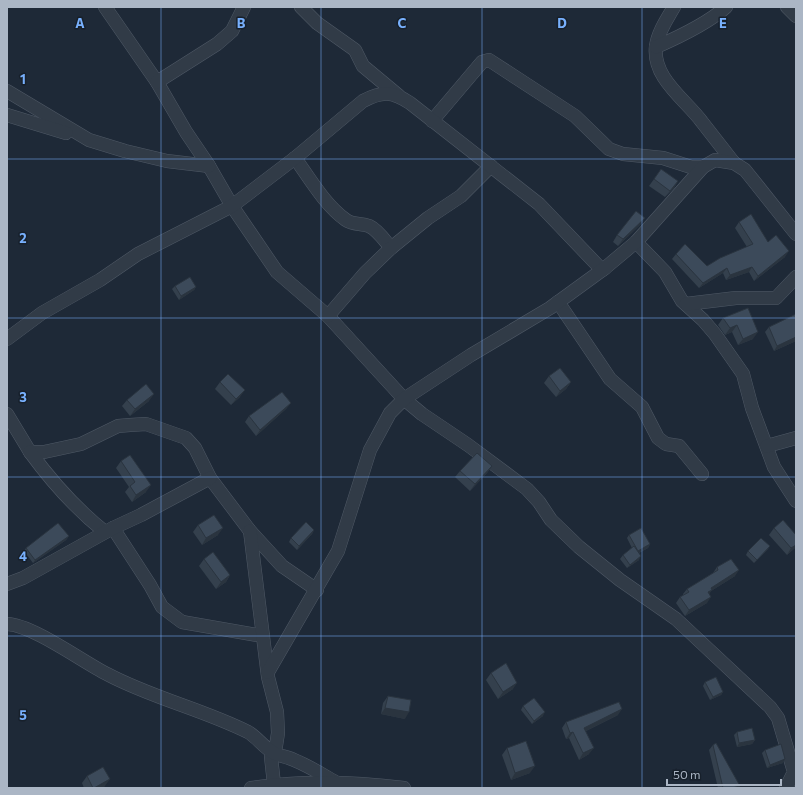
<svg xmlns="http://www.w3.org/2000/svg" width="803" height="795" viewBox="0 0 803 795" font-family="Commissioner,sans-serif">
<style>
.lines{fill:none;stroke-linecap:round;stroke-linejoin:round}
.minor-casing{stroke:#4f5966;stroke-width:14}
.minor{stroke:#313b47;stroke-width:13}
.wall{fill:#34404d}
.shaded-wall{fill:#2a343f}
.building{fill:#3c4a5a;stroke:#2a343f}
.grid{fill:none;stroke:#78b0fd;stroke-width:1;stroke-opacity:0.55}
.grid-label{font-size:13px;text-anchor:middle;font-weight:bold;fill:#78b0fd;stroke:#17202b;stroke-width:3;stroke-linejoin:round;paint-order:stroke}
</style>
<rect width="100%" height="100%" fill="#1e2937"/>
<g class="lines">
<g class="minor-casing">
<g id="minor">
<polyline points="105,7 157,82 186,132 209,166 232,206 277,272 328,316 404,399 422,414 468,445 527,489 539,502 551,520 579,547 620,580 676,619 770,707 778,718 794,772 786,788"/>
<polyline points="301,7 317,23 355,50 363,66 399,96"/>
<path d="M674 7C667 19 658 32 656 46 652 78 685 99 702 122 713 136 723 149 734 163"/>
<polyline points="787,7 796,16"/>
<path d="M656 47C679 37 707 24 726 7"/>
<polyline points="157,82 217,44 232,31 244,7"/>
<polyline points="7,91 89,140 125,151 167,161 209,166"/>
<polyline points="7,115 66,133"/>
<polyline points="432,121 482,62 489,60 575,116 609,149 623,154 663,158 691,167 703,167"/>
<path d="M295 158C310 179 325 205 346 220 353 225 361 223 369 226 378 230 385 241 391 248"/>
<polyline points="636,242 665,272 682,301 703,320 715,334 743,374 752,408 774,467 796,501"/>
<polyline points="558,302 610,379 642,407 658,438 666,444 679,446 702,474"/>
<polyline points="686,304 736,298 776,298 796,277"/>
<polyline points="328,316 365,273 391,248 428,218 461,196 491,166"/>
<path d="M7 339 42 313 100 280 138 254 232 206 295 158 363 101C382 91 392 91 410 103L539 204 602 270 605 268"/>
<polyline points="7,414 30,452 44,452 81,444 118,426 130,425 146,424 186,438 195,448 210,478 250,531 282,566 317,590"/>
<polyline points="767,446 796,438"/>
<path d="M30 452C52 482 76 509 105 532"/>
<polyline points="113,528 150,585 162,607 182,622 263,636"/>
<polyline points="250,531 268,677 277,712 278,733 276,746 271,757 274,784"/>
<polyline points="7,584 23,578 113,528 141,515 210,478"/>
<path d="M7 624C33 625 83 662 107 674 152 698 202 709 248 732 257 737 264 748 274 753 280 756 288 757 294 760 309 766 323 775 337 783"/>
<polyline points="268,672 338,551 370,450 390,413 404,399 471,355 550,308 605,268 636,242 703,167 715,160 734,163 745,170 796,234"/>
<path d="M251 788C302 780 354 782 404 788"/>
</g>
</g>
<use href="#minor" class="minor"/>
</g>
<g class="wall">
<polygon points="654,179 678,181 674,188 665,197 649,186"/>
<polygon points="645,218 640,225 618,246 613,242 617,235"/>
<polygon points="739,222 768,242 785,257 754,281 749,272 726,280 723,273 699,288 672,259 676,254 707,266 747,247 735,228"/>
<polygon points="175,286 196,287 194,290 179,300 172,289"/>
<polygon points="748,308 753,339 738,345 732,332 725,335 718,325 723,318"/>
<polygon points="769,327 796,341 774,351 765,332"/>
<polygon points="549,376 571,382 566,389 556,397 544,383"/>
<polygon points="220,382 240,397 231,405 215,389"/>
<polygon points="127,400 149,401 130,416 122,406"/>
<polygon points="287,408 256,436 245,422 249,416"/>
<polygon points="121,461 146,492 132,502 125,492 129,487 116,468"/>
<polygon points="492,466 487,473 470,491 455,477 460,471"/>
<polygon points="198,525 218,535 202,545 193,532"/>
<polygon points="774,528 796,547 787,555 769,535"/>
<polygon points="314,530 312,534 297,550 289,542 291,538"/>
<polygon points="629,535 650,544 648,548 639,553 639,560 627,568 620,559 623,555 632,548 627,538"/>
<polygon points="69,536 66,540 33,563 24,551 26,548"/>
<polygon points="770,546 768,549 754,563 746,555 748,551"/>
<polygon points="204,559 230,575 226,582 216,589 199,566"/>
<polygon points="717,567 735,576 711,591 709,594 707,603 685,616 676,603 680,597 683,595 683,594 687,589 713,573"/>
<polygon points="491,673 513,689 498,699 486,680"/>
<polygon points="705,682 723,692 721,695 710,700 703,686"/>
<polygon points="388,696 405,719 381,714 383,703"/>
<polygon points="523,706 543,716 532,724 521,710"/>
<polygon points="618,715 586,731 589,754 579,760 569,738 566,739 562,728 566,722"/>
<polygon points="737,732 755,740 752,744 737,747 734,735"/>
<polygon points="713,745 740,786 738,788 718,788 709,750"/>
<polygon points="507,748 530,773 511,780 502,755"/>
<polygon points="765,750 783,763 767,768 762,753"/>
<polygon points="87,776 105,786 102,788 84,788 82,783"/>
</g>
<g class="shaded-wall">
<polygon points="678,181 674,188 665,197 670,191"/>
<polygon points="645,218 640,225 618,246 623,239"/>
<polygon points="789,251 785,257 754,281 758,276"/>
<polygon points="752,267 749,272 726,280 730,275"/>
<polygon points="727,268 723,273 699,288 703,283"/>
<polygon points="196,287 194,290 179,300 181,296"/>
<polygon points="737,325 732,332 725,335 730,328"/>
<polygon points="758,332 753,339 738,345 743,339"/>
<polygon points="796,337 796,341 774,351 777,346"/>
<polygon points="571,382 566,389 556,397 560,391"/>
<polygon points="245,390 240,397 231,405 236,399"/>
<polygon points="154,394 149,401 130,416 135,409"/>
<polygon points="291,403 287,408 256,436 260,430"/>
<polygon points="492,466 487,473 470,491 475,484"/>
<polygon points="151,485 146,492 132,502 136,495"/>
<polygon points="223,528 218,535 202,545 206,538"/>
<polygon points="314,530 312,534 297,550 299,546"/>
<polygon points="69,536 66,540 33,563 35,560"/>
<polygon points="650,544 648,548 636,554 638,551"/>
<polygon points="796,545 796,547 787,555 791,548"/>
<polygon points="641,556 639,560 627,568 630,565"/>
<polygon points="739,570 735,576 711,591 708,596 704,598 711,588"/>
<polygon points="230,575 226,582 216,589 221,582"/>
<polygon points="711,597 707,603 685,616 689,610"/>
<polygon points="517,683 513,689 498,699 503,692"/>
<polygon points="723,692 721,695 710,700 713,697"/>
<polygon points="385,708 409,712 405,719 381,714"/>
<polygon points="622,709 618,715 580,734 584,728"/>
<polygon points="545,712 543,716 532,724 534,721"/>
<polygon points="573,732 569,738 566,739 570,733"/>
<polygon points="755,740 752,744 737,747 739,743"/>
<polygon points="594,748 589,754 579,760 583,753"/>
<polygon points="785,759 783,763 767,768 770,765"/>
<polygon points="535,766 530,773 511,780 515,773"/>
<polygon points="110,779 105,786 102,788 94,788"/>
</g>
<g class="building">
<polygon points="661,169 678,181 670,191 654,179"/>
<polygon points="636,211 645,218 623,239 617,235"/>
<polygon points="751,214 768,242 776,235 789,251 758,276 752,267 730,275 727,268 703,283 676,254 685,244 707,266 720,258 753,244 739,222"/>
<polygon points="190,277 196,287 181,296 175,286"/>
<polygon points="748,308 758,332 743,339 737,325 730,328 723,318"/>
<polygon points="796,314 796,337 777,346 769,327"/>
<polygon points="560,368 571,382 560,391 549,376"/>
<polygon points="228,374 245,390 236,399 220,382"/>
<polygon points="146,384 154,394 135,409 127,400"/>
<polygon points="282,392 291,403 260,430 249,416"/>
<polygon points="477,453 492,466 475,484 460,471"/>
<polygon points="130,455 151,485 136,495 130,486 135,482 121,461"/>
<polygon points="214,515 223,528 206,538 198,525"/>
<polygon points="783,520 796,535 796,545 791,548 774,528"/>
<polygon points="306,522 314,530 299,546 291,538"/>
<polygon points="58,523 69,536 35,560 26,548"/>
<polygon points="641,528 650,544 638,551 629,535"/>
<polygon points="761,538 770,546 757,560 748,551"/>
<polygon points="634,546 641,556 630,565 623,555"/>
<polygon points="213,552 230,575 221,582 204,559"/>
<polygon points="731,559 739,570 711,588 712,590 708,592 711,597 689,610 680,597 689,592 687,589 718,570 717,567"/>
<polygon points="506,663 517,683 503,692 491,673"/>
<polygon points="716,677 723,692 713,697 705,682"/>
<polygon points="388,696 411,700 409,712 385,708"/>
<polygon points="534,698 545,712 534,721 523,706"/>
<polygon points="619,702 622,709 584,728 594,748 583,753 573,732 570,733 566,722"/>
<polygon points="752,728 755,740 739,743 737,732"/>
<polygon points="526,741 535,766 515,773 507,748"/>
<polygon points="716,743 740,786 732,788 723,788 713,745"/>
<polygon points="781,744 785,759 770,765 765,750"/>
<polygon points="103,767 110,779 94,788 93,788 87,776"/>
</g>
<path class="grid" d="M161 7V788M321 7V788M482 7V788M642 7V788M7 159H796M7 318H796M7 477H796M7 636H796"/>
<g class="grid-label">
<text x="80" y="28">A</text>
<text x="241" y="28">B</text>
<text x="402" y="28">C</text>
<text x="562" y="28">D</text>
<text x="723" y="28">E</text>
<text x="23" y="84">1</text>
<text x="23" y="243">2</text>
<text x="23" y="402">3</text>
<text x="23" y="561">4</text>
<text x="23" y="720">5</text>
</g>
<rect width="803" height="795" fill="none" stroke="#abb6c5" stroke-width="16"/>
<path d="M667 779v6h114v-6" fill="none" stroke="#abb6c5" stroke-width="2"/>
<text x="673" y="779" font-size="12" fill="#abb6c5" stroke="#17202b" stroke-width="3" paint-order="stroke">50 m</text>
</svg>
